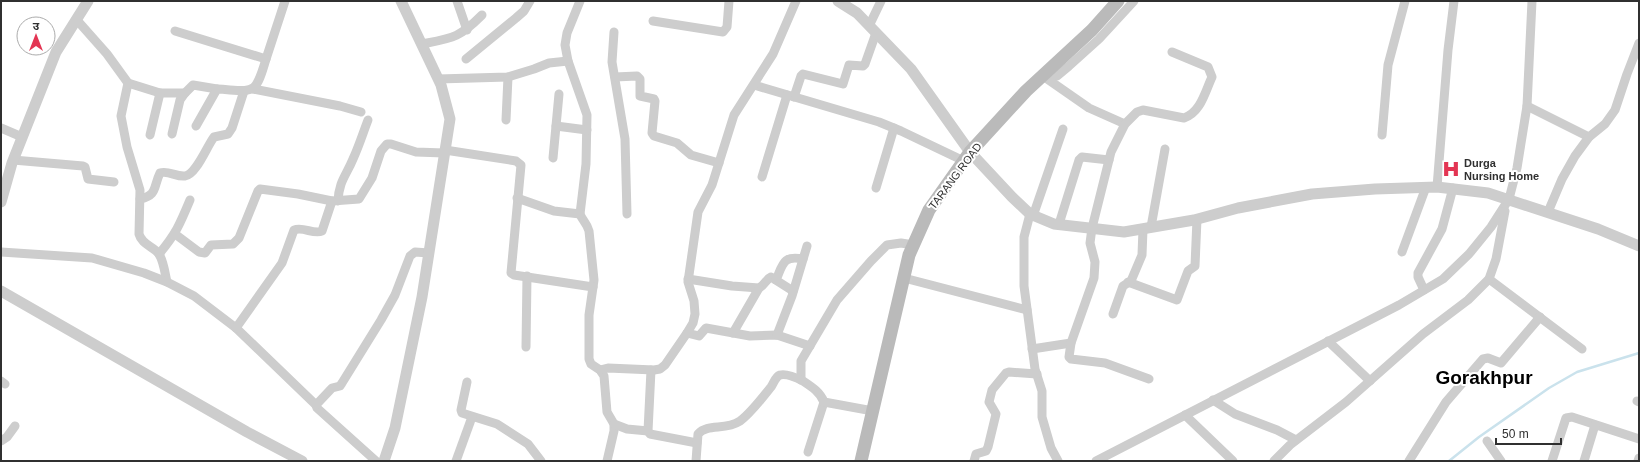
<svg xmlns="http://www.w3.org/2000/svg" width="1640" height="462" viewBox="0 0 1640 462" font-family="Arial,'Noto Sans Devanagari',sans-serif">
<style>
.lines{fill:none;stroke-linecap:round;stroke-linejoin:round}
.stream{stroke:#cae2ec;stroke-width:2.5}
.minor{stroke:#cdcdcd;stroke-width:9}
.tertiary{stroke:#cdcdcd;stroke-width:11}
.secondary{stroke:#bababa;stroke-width:13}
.labels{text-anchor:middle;stroke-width:4;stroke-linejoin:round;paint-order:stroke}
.poi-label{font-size:11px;font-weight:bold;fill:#303030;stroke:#fff;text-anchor:start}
.street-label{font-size:11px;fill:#303030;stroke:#fff}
.town-label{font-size:19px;font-weight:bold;fill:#000;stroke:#fff}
</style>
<rect width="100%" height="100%" fill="#fff"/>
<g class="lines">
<polyline class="stream" points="1449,461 1479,437 1549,388 1577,372 1639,353"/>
<g class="minor">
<polyline points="457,1 467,30"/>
<path d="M580 1 567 33 565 45 568 61 587 115 586 164 580 214C582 220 587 223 589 231L594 280 589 315V359L591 364 600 370 604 376 607 412 614 424V431L607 461"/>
<path d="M76 19 107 54 128 83 121 116 127 147 140 190 139 234C142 245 153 246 159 254 164 262 165 274 167 282"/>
<polyline points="653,21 723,32 727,27 729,1"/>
<polyline points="869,26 881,1"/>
<polyline points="175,31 266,59 285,1"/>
<polyline points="614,32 612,62 625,139 627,214"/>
<path d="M422 44C453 38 459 38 482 15"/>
<polyline points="466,59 516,18 524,11 530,1"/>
<polyline points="1043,76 1057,76 1069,66 1099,39 1134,1"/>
<polyline points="1043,76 1089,108 1125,124"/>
<polyline points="615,77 637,76 640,79 640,96 654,99 655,101 652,133 654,136 677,143 691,155 719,163"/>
<polyline points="438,79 508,77 534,69 549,63 568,61"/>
<polyline points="128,83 160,93 185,93 180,100 172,134"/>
<polyline points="754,85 879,122 901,131 964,161"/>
<polyline points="253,89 340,106 361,112"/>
<polyline points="185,93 193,85 217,89"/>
<polyline points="794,97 801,76 803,74 843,84 849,65 863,66 865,64 876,33"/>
<polyline points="1527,106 1589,137"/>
<polyline points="506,120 508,77"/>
<path d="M196 126 217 89C254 91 255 97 266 59"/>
<polyline points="556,126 587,130"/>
<polyline points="1,128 22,137"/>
<polyline points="150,135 160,93"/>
<polyline points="1382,135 1388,65 1405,1"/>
<polyline points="445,150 516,161 521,165 511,273 514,275 593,287"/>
<polyline points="553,158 559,94"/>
<polyline points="13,160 83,166 85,167 88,179 114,182"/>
<polyline points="762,177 787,95"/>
<polyline points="1437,187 1448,50 1454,1"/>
<polyline points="876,188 894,128"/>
<polyline points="517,198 554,211 580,214"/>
<path d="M140 199C158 195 153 187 160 173 168 170 176 177 185 176 196 175 207 146 214 137L228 134 232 128 244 91"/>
<path d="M338 201C339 181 346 176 353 159 359 146 363 133 368 120"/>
<polyline points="1548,212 1562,179 1575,156 1589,137 1605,124 1615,110 1627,74 1639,43"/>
<polyline points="1030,214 1024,237 1024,286 1035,369 1042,391 1042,417 1051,448 1058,461"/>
<polyline points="1033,216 1063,129"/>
<polyline points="1059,224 1079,160 1082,157 1109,160"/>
<polyline points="1151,227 1165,149"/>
<polyline points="175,234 199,252 205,253 211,245 233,244 239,238 258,191 260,189 298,194 332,201 359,199 372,178 381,151 387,144 391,144 416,152 444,153"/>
<polyline points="1,252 92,258 144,273 167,282 194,296 236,328 316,405 317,408 376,461"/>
<polyline points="1402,252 1426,187"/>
<path d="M159 254C176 234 180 224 190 200"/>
<polyline points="904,278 1027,310"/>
<path d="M688 279 732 286 759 288C765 285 766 279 771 277L793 291"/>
<polyline points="1489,279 1582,349"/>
<path d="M776 280C783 264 783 255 803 259"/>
<polyline points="1128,282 1177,300 1188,271 1195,266 1197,219"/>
<polyline points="1424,290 1418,277 1418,273 1442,229 1453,188"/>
<polyline points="1113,314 1123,286 1131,281 1142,255 1143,229"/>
<path d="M236 328 282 263 294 230C303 226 314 235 322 231L332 201"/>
<polyline points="687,333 699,336 706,328 750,336 777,335 810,346"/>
<polyline points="733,333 759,288"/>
<polyline points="777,335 792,296 807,246"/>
<polyline points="1328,341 1370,381"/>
<polyline points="526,347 527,276"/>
<polyline points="1032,349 1071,343"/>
<polyline points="600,370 608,368 654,370 660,369 665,365 687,333 693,323 695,314 694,301 688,282 698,212 712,185 734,115 773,54 796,1"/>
<polyline points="651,370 648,431 650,434 697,443"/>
<path d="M1149 379 1105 363 1071 359 1069 357 1071 343 1094 278 1095 262 1090 243 1092 228 1111 152 1125 124 1137 112 1143 110 1184 118C1201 112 1205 92 1212 77L1208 67 1172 52"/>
<polyline points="801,380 801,361 837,300 871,261 887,245 901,243 914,245"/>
<polyline points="1,381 5,384"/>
<polyline points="467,382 461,410 462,413 497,424 528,444 541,461"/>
<polyline points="1213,400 1235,414 1277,430 1296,440"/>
<polyline points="1637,401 1639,402"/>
<polyline points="316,405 332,388 340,386 342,383 381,320 395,295 410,256 415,252 429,253"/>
<polyline points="1185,415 1233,461"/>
<polyline points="614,424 627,429 648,431"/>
<polyline points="1,441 7,437 15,426"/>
<polyline points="1487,441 1501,461"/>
<polyline points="808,452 824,402"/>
<polyline points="456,461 472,417"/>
<path d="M696 461 698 434C708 423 725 431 740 421 750 414 763 397 771 387 774 383 775 377 780 375 787 373 797 378 803 381 812 387 820 392 824 402L873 411"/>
<polyline points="974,461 976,454 986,451 988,447 996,414 989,402 992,390 1006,373 1009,372 1037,374"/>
<polyline points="1096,461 1399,305 1443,279 1469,254 1491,227 1509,199 1517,168 1527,106 1532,1"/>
<polyline points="1274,461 1290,445 1346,402 1423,334 1468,300 1489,279 1496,259 1505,211"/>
<polyline points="1409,461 1446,402 1483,359 1488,358 1501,363 1540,317"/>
<polyline points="1552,461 1566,418 1572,417 1639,439"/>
<polyline points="1584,461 1595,425"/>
<polyline points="1638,461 1639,458"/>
</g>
<g class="tertiary">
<polyline points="838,1 857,13 911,69 970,152 1012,197 1030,214 1054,224 1124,232 1194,220 1238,208 1312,194 1375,189 1437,187 1488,193 1598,229 1639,246"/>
<polyline points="1,202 12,163 56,52 88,1"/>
<polyline points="1,291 247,432 302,461"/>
<polyline points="384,461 395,428 422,297 450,119 441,85 401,1"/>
</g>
<polyline class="secondary" points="861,461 909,255 929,210 970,152 1026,91 1092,30 1118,1"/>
</g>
<defs>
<g id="hospital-bare" transform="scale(1.38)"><path d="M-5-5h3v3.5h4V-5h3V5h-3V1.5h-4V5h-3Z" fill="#e33553" stroke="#fff" stroke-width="2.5" paint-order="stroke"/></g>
</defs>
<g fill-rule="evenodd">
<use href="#hospital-bare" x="1451" y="169"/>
</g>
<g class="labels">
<g class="poi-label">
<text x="1464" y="167">Durga<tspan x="1464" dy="13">Nursing Home</tspan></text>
</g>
<g class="street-label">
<text transform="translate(955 176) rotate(-53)" y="4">TARANG ROAD</text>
</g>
<g class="town-label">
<text x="1484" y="384">Gorakhpur</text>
</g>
</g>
<rect width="1640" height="462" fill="none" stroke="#303030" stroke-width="4"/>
<g transform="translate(36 36)"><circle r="19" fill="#ffffff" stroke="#acacac"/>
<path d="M0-3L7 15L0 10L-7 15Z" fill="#e33553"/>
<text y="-6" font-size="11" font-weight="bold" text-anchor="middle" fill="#303030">उ</text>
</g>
<path d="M1496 438v6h65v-6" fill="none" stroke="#303030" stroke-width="2"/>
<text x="1502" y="438" font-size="12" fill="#303030" stroke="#ffffff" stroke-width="3" paint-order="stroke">50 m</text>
</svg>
